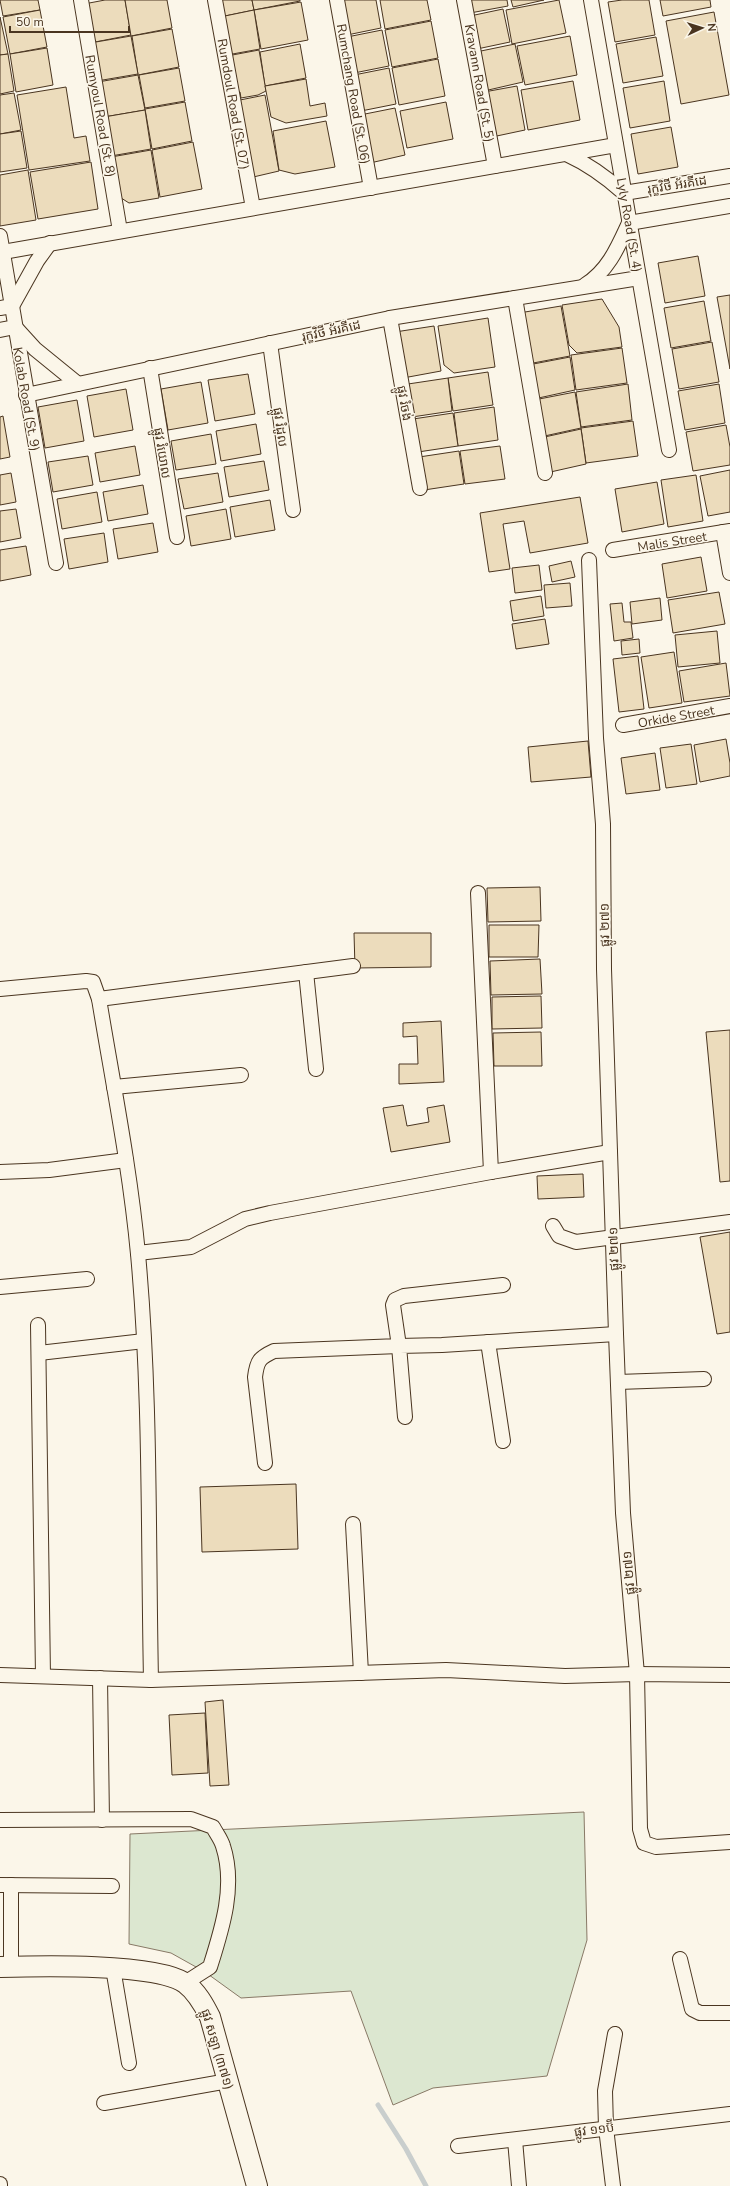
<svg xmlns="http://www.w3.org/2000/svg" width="730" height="2186" viewBox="0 0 730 2186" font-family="'Nunito Sans','Noto Sans Khmer',sans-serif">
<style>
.green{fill:#dce7d0;stroke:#887966}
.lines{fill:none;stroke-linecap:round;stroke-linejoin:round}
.stream{stroke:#c9cecd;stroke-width:5}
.building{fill:#ecdcbc;stroke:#4a3520}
.street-casing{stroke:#4a3520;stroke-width:16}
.secondary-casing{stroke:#4a3520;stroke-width:22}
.street{stroke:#fbf6e9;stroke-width:14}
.secondary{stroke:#fbf6e9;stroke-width:20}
.labels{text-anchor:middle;stroke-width:3;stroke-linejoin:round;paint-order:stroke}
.street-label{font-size:13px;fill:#4a3520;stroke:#fbf6e9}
</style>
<rect width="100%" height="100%" fill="#fbf6e9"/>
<polygon class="green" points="584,1812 587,1940 547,2076 433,2088 393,2105 351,1991 241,1998 205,1972 171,1953 129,1944 130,1834"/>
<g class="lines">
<polyline class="stream" points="378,2105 406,2149 426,2186"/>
</g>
<g class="building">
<polygon points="0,0 38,0 40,10 3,16"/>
<polygon points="105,0 125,0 131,35 90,43 84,4"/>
<polygon points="125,0 167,0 172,28 131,36"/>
<polygon points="217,0 252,0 254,10 220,17"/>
<polygon points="252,0 300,0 300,1 254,10"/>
<polygon points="340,0 376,0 381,28 347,35"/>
<polygon points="380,0 427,0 431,20 385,29"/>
<polygon points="467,0 507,0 508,6 470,13"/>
<polygon points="511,0 544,0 513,7"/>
<polygon points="559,0 566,33 512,44 506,10"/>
<polygon points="622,0 649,0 655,35 615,42 608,2"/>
<polygon points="660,0 710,0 711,7 663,16"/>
<polygon points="301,2 308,40 261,49 254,10"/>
<polygon points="503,9 510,42 477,49 470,16"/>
<polygon points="40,10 47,47 10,54 3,17"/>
<polygon points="254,10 260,49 227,55 220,17"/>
<polygon points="714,12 729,95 681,104 666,21"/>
<polygon points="0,17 8,54 0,55"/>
<polygon points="431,21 438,58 392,67 385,30"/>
<polygon points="172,29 179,67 138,75 132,36"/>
<polygon points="382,30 389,66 354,73 347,37"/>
<polygon points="131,36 138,74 97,81 90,43"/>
<polygon points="570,36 577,75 525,85 517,46"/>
<polygon points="656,37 663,76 623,83 616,44"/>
<polygon points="300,44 306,78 265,86 260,52"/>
<polygon points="515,44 523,82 484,91 476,52"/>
<polygon points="47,48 53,85 16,92 10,54"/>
<polygon points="259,50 266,91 258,95 241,98 240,92 233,93 227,56"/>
<polygon points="8,54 14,91 0,94 0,55"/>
<polygon points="438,59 445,96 399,105 392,68"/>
<polygon points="179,68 185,101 145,108 139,75"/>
<polygon points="389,68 396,104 361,111 354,75"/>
<polygon points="138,75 145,110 104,117 98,82"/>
<polygon points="306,79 310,106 325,103 327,116 286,123 271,117 265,86"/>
<polygon points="573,81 580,120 528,130 521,90"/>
<polygon points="664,81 670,121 630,128 623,88"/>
<polygon points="517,86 525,130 492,137 484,92"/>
<polygon points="66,87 74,138 86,136 90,161 29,170 17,95"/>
<polygon points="14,93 21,130 0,134 0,95"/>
<polygon points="265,95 279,171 249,178 235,101"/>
<polygon points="185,102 192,141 152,149 145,109"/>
<polygon points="446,102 453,139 407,148 400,111"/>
<polygon points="395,108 405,155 370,163 360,115"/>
<polygon points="145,110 151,149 111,156 104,117"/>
<polygon points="326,121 335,167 295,174 279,170 273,131"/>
<polygon points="671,127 678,167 638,174 631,134"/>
<polygon points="21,131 27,168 0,172 0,134"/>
<polygon points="193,142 202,189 160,197 152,150"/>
<polygon points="151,150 159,198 129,203 118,196 111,157"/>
<polygon points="91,162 98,209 38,219 30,172"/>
<polygon points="28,170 36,220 0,226 0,175"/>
<polygon points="698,256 705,296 665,303 658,263"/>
<polygon points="730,295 730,369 717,297"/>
<polygon points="602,299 619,327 622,347 577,353 569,345 562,305"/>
<polygon points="704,301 711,341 671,348 664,308"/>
<polygon points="561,306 570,356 528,364 519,313"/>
<polygon points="488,318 495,367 454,373 444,365 438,326"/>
<polygon points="434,326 441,371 403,378 395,332"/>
<polygon points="712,342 719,382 679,389 672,349"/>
<polygon points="622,348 627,383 576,390 571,355"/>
<polygon points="570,357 575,390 534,399 528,365"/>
<polygon points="488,372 493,405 453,411 448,378"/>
<polygon points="248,374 255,414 215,421 208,380"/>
<polygon points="448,378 452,411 412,417 408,384"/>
<polygon points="201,382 208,423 168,430 161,389"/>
<polygon points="628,384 632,420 581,427 576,392"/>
<polygon points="719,384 725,423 685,430 678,391"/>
<polygon points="126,389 133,430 94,437 87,396"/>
<polygon points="575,392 581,428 540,437 534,400"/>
<polygon points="77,400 84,441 45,448 38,407"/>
<polygon points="494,407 498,440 458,446 454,413"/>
<polygon points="453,413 458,446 418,452 413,419"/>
<polygon points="3,416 10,457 0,459 0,417"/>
<polygon points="633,421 638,456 586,463 581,428"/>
<polygon points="256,424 261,454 221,461 216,431"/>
<polygon points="726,425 730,447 730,465 693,471 686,432"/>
<polygon points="581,429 586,464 546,473 540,438"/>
<polygon points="211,434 216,464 176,470 171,441"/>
<polygon points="135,446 140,475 100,482 95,453"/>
<polygon points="500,446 505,479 465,484 460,451"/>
<polygon points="459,451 464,484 424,490 419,457"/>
<polygon points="88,456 93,485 53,492 48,462"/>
<polygon points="264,461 269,490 229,497 224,467"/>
<polygon points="730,470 730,512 708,516 700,476"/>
<polygon points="11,473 16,502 0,505 0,475"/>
<polygon points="218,473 223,502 184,509 178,479"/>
<polygon points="696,475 703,521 668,527 661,480"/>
<polygon points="657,482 664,524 622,532 615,489"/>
<polygon points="143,485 148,514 108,521 103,492"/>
<polygon points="97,492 102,522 62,529 57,499"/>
<polygon points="580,497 588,543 530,553 524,521 503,524 510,569 489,572 480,513"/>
<polygon points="270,500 275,530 235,537 230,507"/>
<polygon points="16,509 21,538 0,542 0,511"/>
<polygon points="226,509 231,539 191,546 186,516"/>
<polygon points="153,523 158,552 118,559 113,529"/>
<polygon points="104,533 108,562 69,569 64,539"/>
<polygon points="26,546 31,575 0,581 0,550"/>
<polygon points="701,557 707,591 667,598 662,564"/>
<polygon points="571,561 575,577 552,582 549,566"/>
<polygon points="539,565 542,590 515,593 512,568"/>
<polygon points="570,583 572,606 546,608 544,585"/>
<polygon points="719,592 725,624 673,633 668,600"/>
<polygon points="541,596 544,616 513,621 510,601"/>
<polygon points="660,598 662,620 632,624 630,602"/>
<polygon points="622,603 624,622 631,622 633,638 614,641 610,604"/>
<polygon points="545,619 549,644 516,649 512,624"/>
<polygon points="717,631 720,663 678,667 675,635"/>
<polygon points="639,639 640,653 622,655 621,641"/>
<polygon points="674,652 682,703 649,708 641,657"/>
<polygon points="638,656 644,709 619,712 613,659"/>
<polygon points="726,663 730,696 684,702 679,671"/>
<polygon points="726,739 730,763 730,776 700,782 694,745"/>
<polygon points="588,741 591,777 531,782 528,747"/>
<polygon points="691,744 697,784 666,788 660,748"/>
<polygon points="655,753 660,790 626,794 621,758"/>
<polygon points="540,887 541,921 488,922 487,888"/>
<polygon points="489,925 539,925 538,957 489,957"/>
<polygon points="354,933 431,933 431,967 355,968"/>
<polygon points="540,959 542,994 491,995 490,961"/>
<polygon points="541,996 542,1028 492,1029 492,997"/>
<polygon points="441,1021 444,1082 399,1084 399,1064 418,1064 417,1036 403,1037 403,1023"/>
<polygon points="730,1030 730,1181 720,1182 706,1032"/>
<polygon points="541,1032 542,1066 494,1066 493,1033"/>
<polygon points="403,1105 407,1126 429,1122 427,1108 444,1105 450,1142 391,1152 383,1108"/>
<polygon points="583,1174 584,1197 538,1199 537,1176"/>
<polygon points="730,1232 730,1332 717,1334 700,1237"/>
<polygon points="296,1484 298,1549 202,1552 200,1487"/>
<polygon points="223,1700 229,1785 210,1786 205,1702"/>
<polygon points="205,1713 208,1773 172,1775 169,1715"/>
</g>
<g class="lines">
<g class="street-casing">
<g id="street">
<polyline points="81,0 120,231"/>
<polyline points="215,0 253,208"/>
<polyline points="337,0 371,188"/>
<polyline points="464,0 495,166"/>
<polyline points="591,0 669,450"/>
<path d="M568 155C590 165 606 177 624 193L730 176"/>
<polyline points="0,236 56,563"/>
<polyline points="3,252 616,145"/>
<path d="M585 285C608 271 618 247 629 223L730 206"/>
<polyline points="515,298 545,473"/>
<polyline points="0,308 12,306 37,261 50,243"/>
<polyline points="390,318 420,488"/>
<polyline points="0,330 15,327 35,349 78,384"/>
<polyline points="270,343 293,510"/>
<polyline points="150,368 177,537"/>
<polyline points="26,395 390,318 639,278"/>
<polyline points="723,532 730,573"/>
<polyline points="613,550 730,531"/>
<polyline points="589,560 596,738 603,824 604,969 616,1334 623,1513 637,1674 640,1829 644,1843 656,1847 730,1842"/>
<polyline points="623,725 730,706"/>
<polyline points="478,893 491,1172"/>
<polyline points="306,972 316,1069"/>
<path d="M0 989 86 981 93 982 99 999C113 1084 130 1168 138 1254 151 1395 148 1538 151 1680"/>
<polyline points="99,999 353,966"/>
<polyline points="114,1087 241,1075"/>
<polyline points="0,1172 49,1170 126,1160"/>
<polyline points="553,1226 559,1236 576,1242 730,1222"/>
<polyline points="138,1253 191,1247 245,1219 270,1213 491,1172 610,1152"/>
<polyline points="0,1287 87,1279"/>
<polyline points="38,1325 43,1676"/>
<polyline points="488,1342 503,1441"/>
<polyline points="39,1353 144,1341"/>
<polyline points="618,1382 704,1379"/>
<polyline points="405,1417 399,1346 442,1345 616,1334"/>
<path d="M265 1463 255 1377C257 1361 259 1358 274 1351L399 1346 393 1305 395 1300 404 1296 503 1285"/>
<polyline points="353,1524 361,1673"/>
<polyline points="0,1675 151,1680 446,1670 565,1676 637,1674 730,1675"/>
<polyline points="100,1678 102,1820"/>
<path d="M0 1820 191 1819 213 1827C216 1833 221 1839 223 1846 236 1886 222 1929 210 1967L185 1983"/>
<polyline points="0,1885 112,1886"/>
<polyline points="11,1885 11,1966"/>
<polyline points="680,1959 692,2009 700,2013 730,2013"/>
<polyline points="113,1968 129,2063"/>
<polyline points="104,2103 228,2081"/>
<polyline points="515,2140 519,2186"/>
<polyline points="458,2146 730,2114"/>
<polyline points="0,2184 0,2186"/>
<polyline points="613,2186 606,2128 605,2091 615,2034"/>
</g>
</g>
<g class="secondary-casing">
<path id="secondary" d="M0 1967C39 1966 155 1963 185 1983 197 1992 204 2005 210 2017L257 2186"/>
</g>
<use href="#street" class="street"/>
<use href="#secondary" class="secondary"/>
</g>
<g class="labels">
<g class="street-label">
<text transform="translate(480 83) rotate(80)" y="5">Kravann Road (St. 5)</text>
<text transform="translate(354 94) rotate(80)" y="5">Rumchang Road (St. 06)</text>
<text transform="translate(234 104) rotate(80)" y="5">Rumdoul Road (St. 07)</text>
<text transform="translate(101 116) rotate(80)" y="5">Rumyoul Road (St. 8)</text>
<text transform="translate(677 184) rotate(-9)" y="5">រុក្ខវិថី អ័រគីដេ</text>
<text transform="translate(630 225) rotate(80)" y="5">Lyly Road (St. 4)</text>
<text transform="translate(331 330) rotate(-12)" y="5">រុក្ខវិថី អ័រគីដេ</text>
<text transform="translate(27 399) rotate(80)" y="5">Kolab Road (St. 9)</text>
<text transform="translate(405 403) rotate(80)" y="5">ផ្លូវ រំចង់</text>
<text transform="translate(281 427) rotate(82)" y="5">ផ្លូវ រំដូល</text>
<text transform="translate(163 453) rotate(81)" y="5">ផ្លូវ រំយោល</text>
<text transform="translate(672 541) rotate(-9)" y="5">Malis Street</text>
<text transform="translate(676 716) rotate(-10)" y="5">Orkide Street</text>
<text transform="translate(604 925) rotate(-91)" y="5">ផ្លូវ ២៧១</text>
<text transform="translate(613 1249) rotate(-92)" y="5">ផ្លូវ ២៧១</text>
<text transform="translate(628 1573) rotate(-95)" y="5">ផ្លូវ ២៧១</text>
<text transform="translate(218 2049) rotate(73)" y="5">ផ្លូវ សឡា (៣៧១)</text>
<text transform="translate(594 2129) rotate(-7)" y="5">ផ្លូវ ១១ប៊ី</text>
</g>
</g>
<g transform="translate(702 28) rotate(86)" stroke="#fbf6e9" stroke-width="3" paint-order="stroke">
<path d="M0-3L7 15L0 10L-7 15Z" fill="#4a3520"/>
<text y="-6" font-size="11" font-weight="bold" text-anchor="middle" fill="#4a3520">N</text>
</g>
<path d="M10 26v6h119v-6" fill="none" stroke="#4a3520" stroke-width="2"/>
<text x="16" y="26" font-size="12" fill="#4a3520" stroke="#fbf6e9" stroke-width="3" paint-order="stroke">50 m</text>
</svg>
